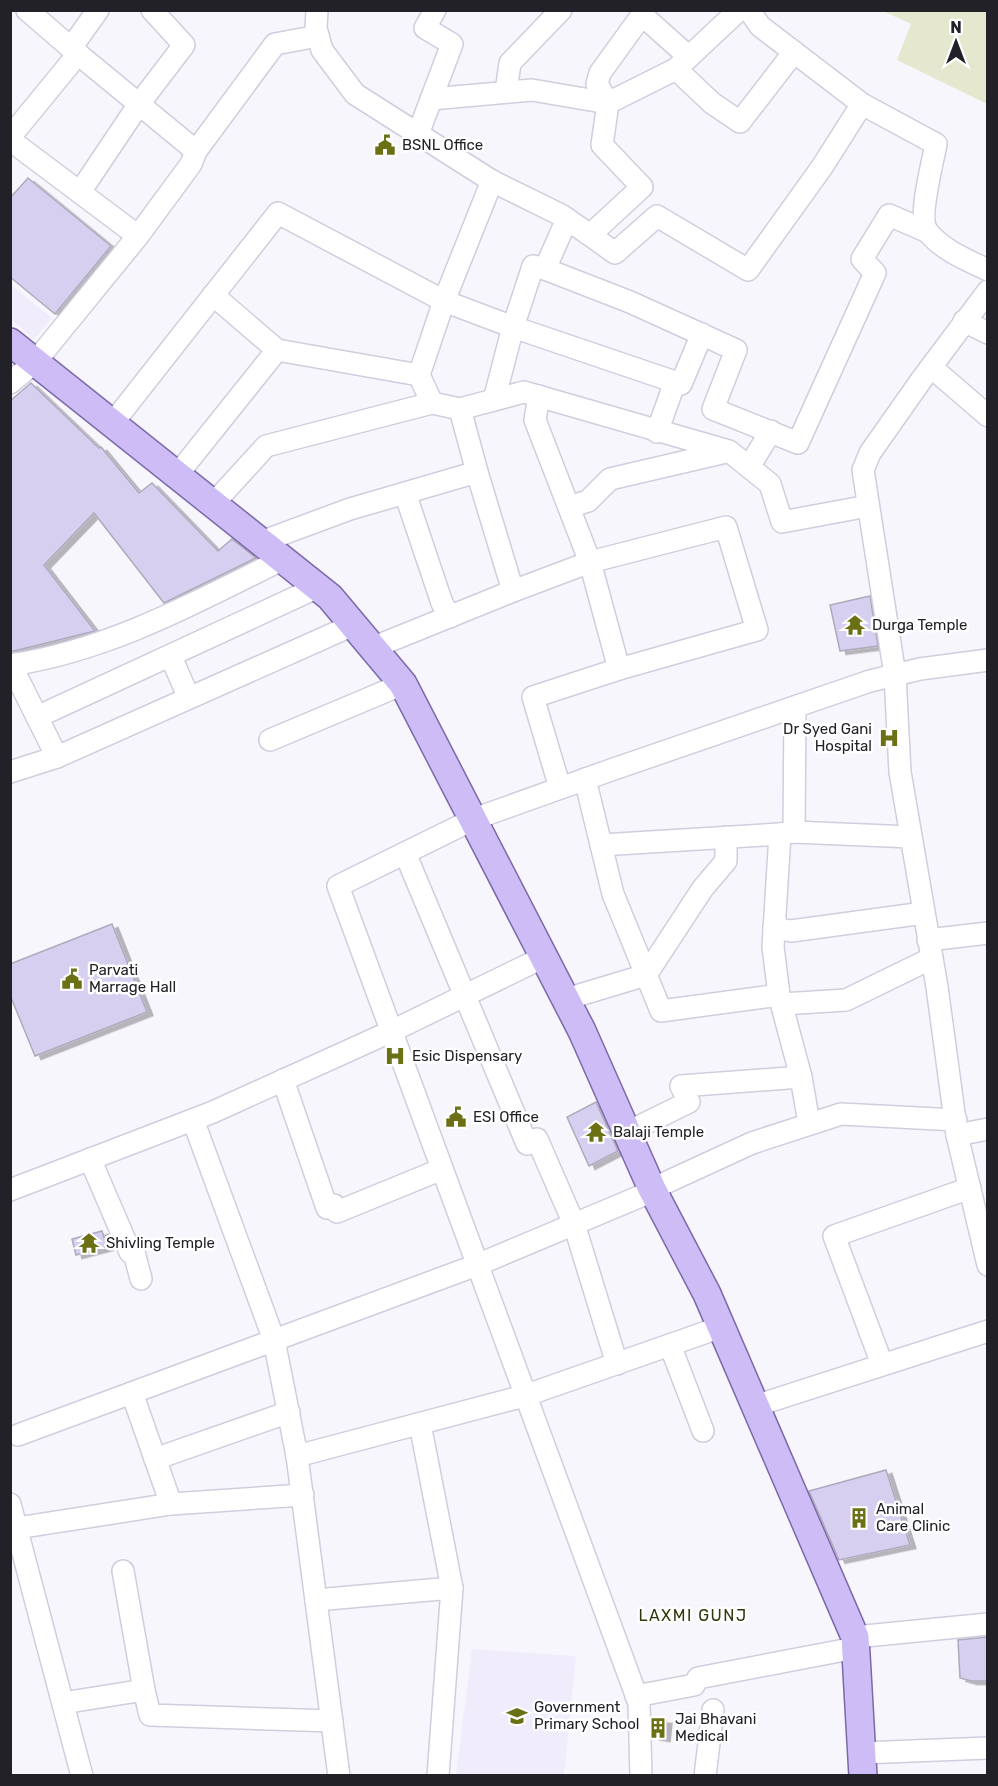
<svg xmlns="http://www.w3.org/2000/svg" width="998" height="1786" viewBox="0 0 998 1786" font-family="Rubik,sans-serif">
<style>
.built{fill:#f0ecfc}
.green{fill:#e5e8ce}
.building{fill:#d7cff0;stroke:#aeaabb;stroke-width:1.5;filter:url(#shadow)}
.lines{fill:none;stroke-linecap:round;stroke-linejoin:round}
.minor-casing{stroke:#d1cdde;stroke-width:24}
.major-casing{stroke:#7c69a8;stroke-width:30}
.minor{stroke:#fff;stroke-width:21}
.major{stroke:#cdbcf5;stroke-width:27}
.labels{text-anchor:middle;stroke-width:5;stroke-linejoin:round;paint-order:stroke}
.poi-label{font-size:15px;fill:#222127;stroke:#fff;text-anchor:start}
.neighbourhood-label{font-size:16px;letter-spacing:1.5px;fill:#35370e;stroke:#fff}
</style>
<defs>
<filter id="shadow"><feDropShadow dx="6" dy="3.5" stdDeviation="0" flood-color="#0004"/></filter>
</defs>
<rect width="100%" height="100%" fill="#f8f6fd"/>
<g class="built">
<polygon points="10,284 52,318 34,339 11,319"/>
<polygon points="472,1649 576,1656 564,1775 456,1775"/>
</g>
<polygon class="green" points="883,11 987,11 987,104 897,60 911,24"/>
<g class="building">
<polygon points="28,178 111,246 55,314 10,277 10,198"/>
<polygon points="31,383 99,448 101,447 139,493 152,483 218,551 232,539 256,558 164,603 94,513 44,565 95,631 10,652 10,401"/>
<polygon points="870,596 878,646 840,651 830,605"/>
<polygon points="112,924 147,1012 35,1056 10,995 10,964"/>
<polygon points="596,1102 618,1151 589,1166 567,1117"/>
<polygon points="102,1231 107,1247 76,1255 72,1239"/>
<polygon points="886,1470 910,1545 839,1560 809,1491"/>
<polygon points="987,1637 987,1681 971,1681 960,1678 958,1640"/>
<polygon points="652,1719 666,1720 664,1738 653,1736"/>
</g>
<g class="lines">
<g class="minor-casing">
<g id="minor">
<polyline points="317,10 316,28 322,50 355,94 492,181 561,215 590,235 642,187 602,145 608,103 597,84 600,73 642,15 689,57"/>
<path d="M749 10 760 26 862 104 936 144C933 162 917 219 928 232 942 250 967 260 988 270"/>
<polyline points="71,48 98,10"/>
<polyline points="676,69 712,103 740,122 794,52"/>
<polyline points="506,92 510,63 561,10"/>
<polyline points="431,99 532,90 608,103 676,69 739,10"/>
<polyline points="418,134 452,44 425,28 435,10"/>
<polyline points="10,137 78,54 27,10"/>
<polyline points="10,140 138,236"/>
<polyline points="196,151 275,44 318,36"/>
<polyline points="80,192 139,104 184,45 152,10"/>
<polyline points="567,219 545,269 630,302 736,350 713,409 798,443 875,273 862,259 889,215 926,231"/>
<polyline points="590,235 615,253 657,216 748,270 822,167 862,104"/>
<polyline points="545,269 533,266 513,327 681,384 702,334"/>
<polyline points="988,291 922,379 870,453 863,470 895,675 900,772 937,987 957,1135 988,1265"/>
<polyline points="213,295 277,350"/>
<polyline points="964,321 988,333"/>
<polyline points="931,367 988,416"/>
<polyline points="10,383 36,361 138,236 191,164 196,151 78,54"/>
<polyline points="539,396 535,420 590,562 726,527 757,630 619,669"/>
<polyline points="460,409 524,392 729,451 770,484 782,522 868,506"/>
<polyline points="112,424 278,213 444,301 513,327 494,400"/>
<polyline points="657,432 675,382"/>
<polyline points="749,467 771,431"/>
<polyline points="477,472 460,409 432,403 419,375 444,301 492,181"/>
<polyline points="177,475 277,350 419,375"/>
<polyline points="405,493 442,603 450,617"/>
<polyline points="213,504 266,446 432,403"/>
<polyline points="569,507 588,501 610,479 726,452"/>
<polyline points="261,542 350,509 477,472 513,591 372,648"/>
<polyline points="513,591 590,562 619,669 533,697 560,788"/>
<polyline points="171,657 189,698"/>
<path d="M10 665C107 651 195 603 281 560"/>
<polyline points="37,717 318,587"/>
<polyline points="270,740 403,684"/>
<polyline points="57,757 353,625"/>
<polyline points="10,772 57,757 11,665"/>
<polyline points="585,779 613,894 661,1011 779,995 773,947 780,834 794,832 795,707"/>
<polyline points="794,832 911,837"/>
<polyline points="601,845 780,834"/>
<polyline points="405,853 527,1144 537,1139 574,1224 617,1364"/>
<polyline points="774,928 791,931 924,913"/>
<polyline points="928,940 988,933"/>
<polyline points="566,999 646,975 703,888 726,861 726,837"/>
<polyline points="782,1004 846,1000 932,958"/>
<polyline points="801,1077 809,1123"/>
<polyline points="283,1080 327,1208 334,1205 337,1212 442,1169"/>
<polyline points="193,1120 274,1340 297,1456 339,1776"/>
<polyline points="626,1133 689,1102 681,1086 801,1077 779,995"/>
<polyline points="957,1135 988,1129"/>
<polyline points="90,1159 130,1252 134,1252 141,1279"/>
<polyline points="652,1189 752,1143 841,1114 956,1120"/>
<polyline points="10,1190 213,1112 392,1031 544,957"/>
<polyline points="670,1345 703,1431"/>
<polyline points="882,1364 834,1236 970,1188"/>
<polyline points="755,1406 988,1331"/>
<polyline points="420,1424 452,1588"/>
<polyline points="18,1435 477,1265 653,1191"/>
<polyline points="297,1456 524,1396 721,1327"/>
<polyline points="155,1459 289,1412"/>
<polyline points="10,1504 82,1776"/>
<polyline points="171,1504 303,1495"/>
<polyline points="17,1528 171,1504 132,1393"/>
<polyline points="123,1571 144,1690"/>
<polyline points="316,1600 452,1588 438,1776"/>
<polyline points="855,1637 988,1624"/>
<polyline points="636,1696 694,1685 698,1678 855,1648"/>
<polyline points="63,1703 144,1690 150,1715 332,1721"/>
<polyline points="862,1753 988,1748"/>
<polyline points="641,1776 639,1703 338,886 474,819 611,770 870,681 920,669 988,660"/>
<polyline points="705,1776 713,1710"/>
</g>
</g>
<g class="major-casing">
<polyline id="major" points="10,342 330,597 403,684 582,1031 652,1189 707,1294 855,1637 863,1776"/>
</g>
<use href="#minor" class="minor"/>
<use href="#major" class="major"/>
</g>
<defs>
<g id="civic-bare" transform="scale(1.62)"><path d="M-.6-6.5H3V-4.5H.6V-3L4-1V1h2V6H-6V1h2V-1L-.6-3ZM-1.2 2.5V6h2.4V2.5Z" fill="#6b7015" stroke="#fff" stroke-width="2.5" paint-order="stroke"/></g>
<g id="temple-bare" transform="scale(1.62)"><path d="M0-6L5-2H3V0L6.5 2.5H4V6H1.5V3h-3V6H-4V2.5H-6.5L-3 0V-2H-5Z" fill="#6b7015" stroke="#fff" stroke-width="2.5" paint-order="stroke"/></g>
<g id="hospital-bare" transform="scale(1.62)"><path d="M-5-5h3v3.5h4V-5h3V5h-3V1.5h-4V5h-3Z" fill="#6b7015" stroke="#fff" stroke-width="2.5" paint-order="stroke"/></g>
<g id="building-bare" transform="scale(1.62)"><path d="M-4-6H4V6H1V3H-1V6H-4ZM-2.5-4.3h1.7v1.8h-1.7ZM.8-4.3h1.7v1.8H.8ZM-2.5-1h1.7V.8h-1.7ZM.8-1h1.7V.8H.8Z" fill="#6b7015" stroke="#fff" stroke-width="2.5" paint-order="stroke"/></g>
<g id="school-bare" transform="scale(1.62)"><path d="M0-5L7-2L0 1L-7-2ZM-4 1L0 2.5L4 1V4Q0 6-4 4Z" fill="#6b7015" stroke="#fff" stroke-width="2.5" paint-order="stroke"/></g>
</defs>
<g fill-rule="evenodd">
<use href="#civic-bare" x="385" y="145"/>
<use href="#temple-bare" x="855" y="625"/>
<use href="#hospital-bare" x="889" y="738"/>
<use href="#civic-bare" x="72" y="979"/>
<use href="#hospital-bare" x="395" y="1056"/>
<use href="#civic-bare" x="456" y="1117"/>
<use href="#temple-bare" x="596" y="1132"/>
<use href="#temple-bare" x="89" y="1243"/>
<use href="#building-bare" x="859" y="1518"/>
<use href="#school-bare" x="517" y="1716"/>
<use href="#building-bare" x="658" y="1728"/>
</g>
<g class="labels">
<g class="poi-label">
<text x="402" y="150">BSNL Office</text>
<text x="872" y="630">Durga Temple</text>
<text x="872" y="734" text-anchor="end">Dr Syed Gani<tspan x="872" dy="17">Hospital</tspan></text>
<text x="89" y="975">Parvati<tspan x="89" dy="17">Marrage Hall</tspan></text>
<text x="412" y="1061">Esic Dispensary</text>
<text x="473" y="1122">ESI Office</text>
<text x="613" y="1137">Balaji Temple</text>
<text x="106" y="1248">Shivling Temple</text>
<text x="876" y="1514">Animal<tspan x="876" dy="17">Care Clinic</tspan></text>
<text x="534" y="1712">Government<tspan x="534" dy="17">Primary School</tspan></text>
<text x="675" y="1724">Jai Bhavani<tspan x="675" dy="17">Medical</tspan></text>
</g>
<g class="neighbourhood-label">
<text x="693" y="1621">LAXMI GUNJ</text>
</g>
</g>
<rect width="998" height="1786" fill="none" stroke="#222127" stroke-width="24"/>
<g transform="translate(956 42)" stroke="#ffffff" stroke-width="4.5" paint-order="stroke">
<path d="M0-4.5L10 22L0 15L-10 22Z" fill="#222127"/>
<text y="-9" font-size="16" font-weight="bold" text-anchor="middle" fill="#222127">N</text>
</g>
</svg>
